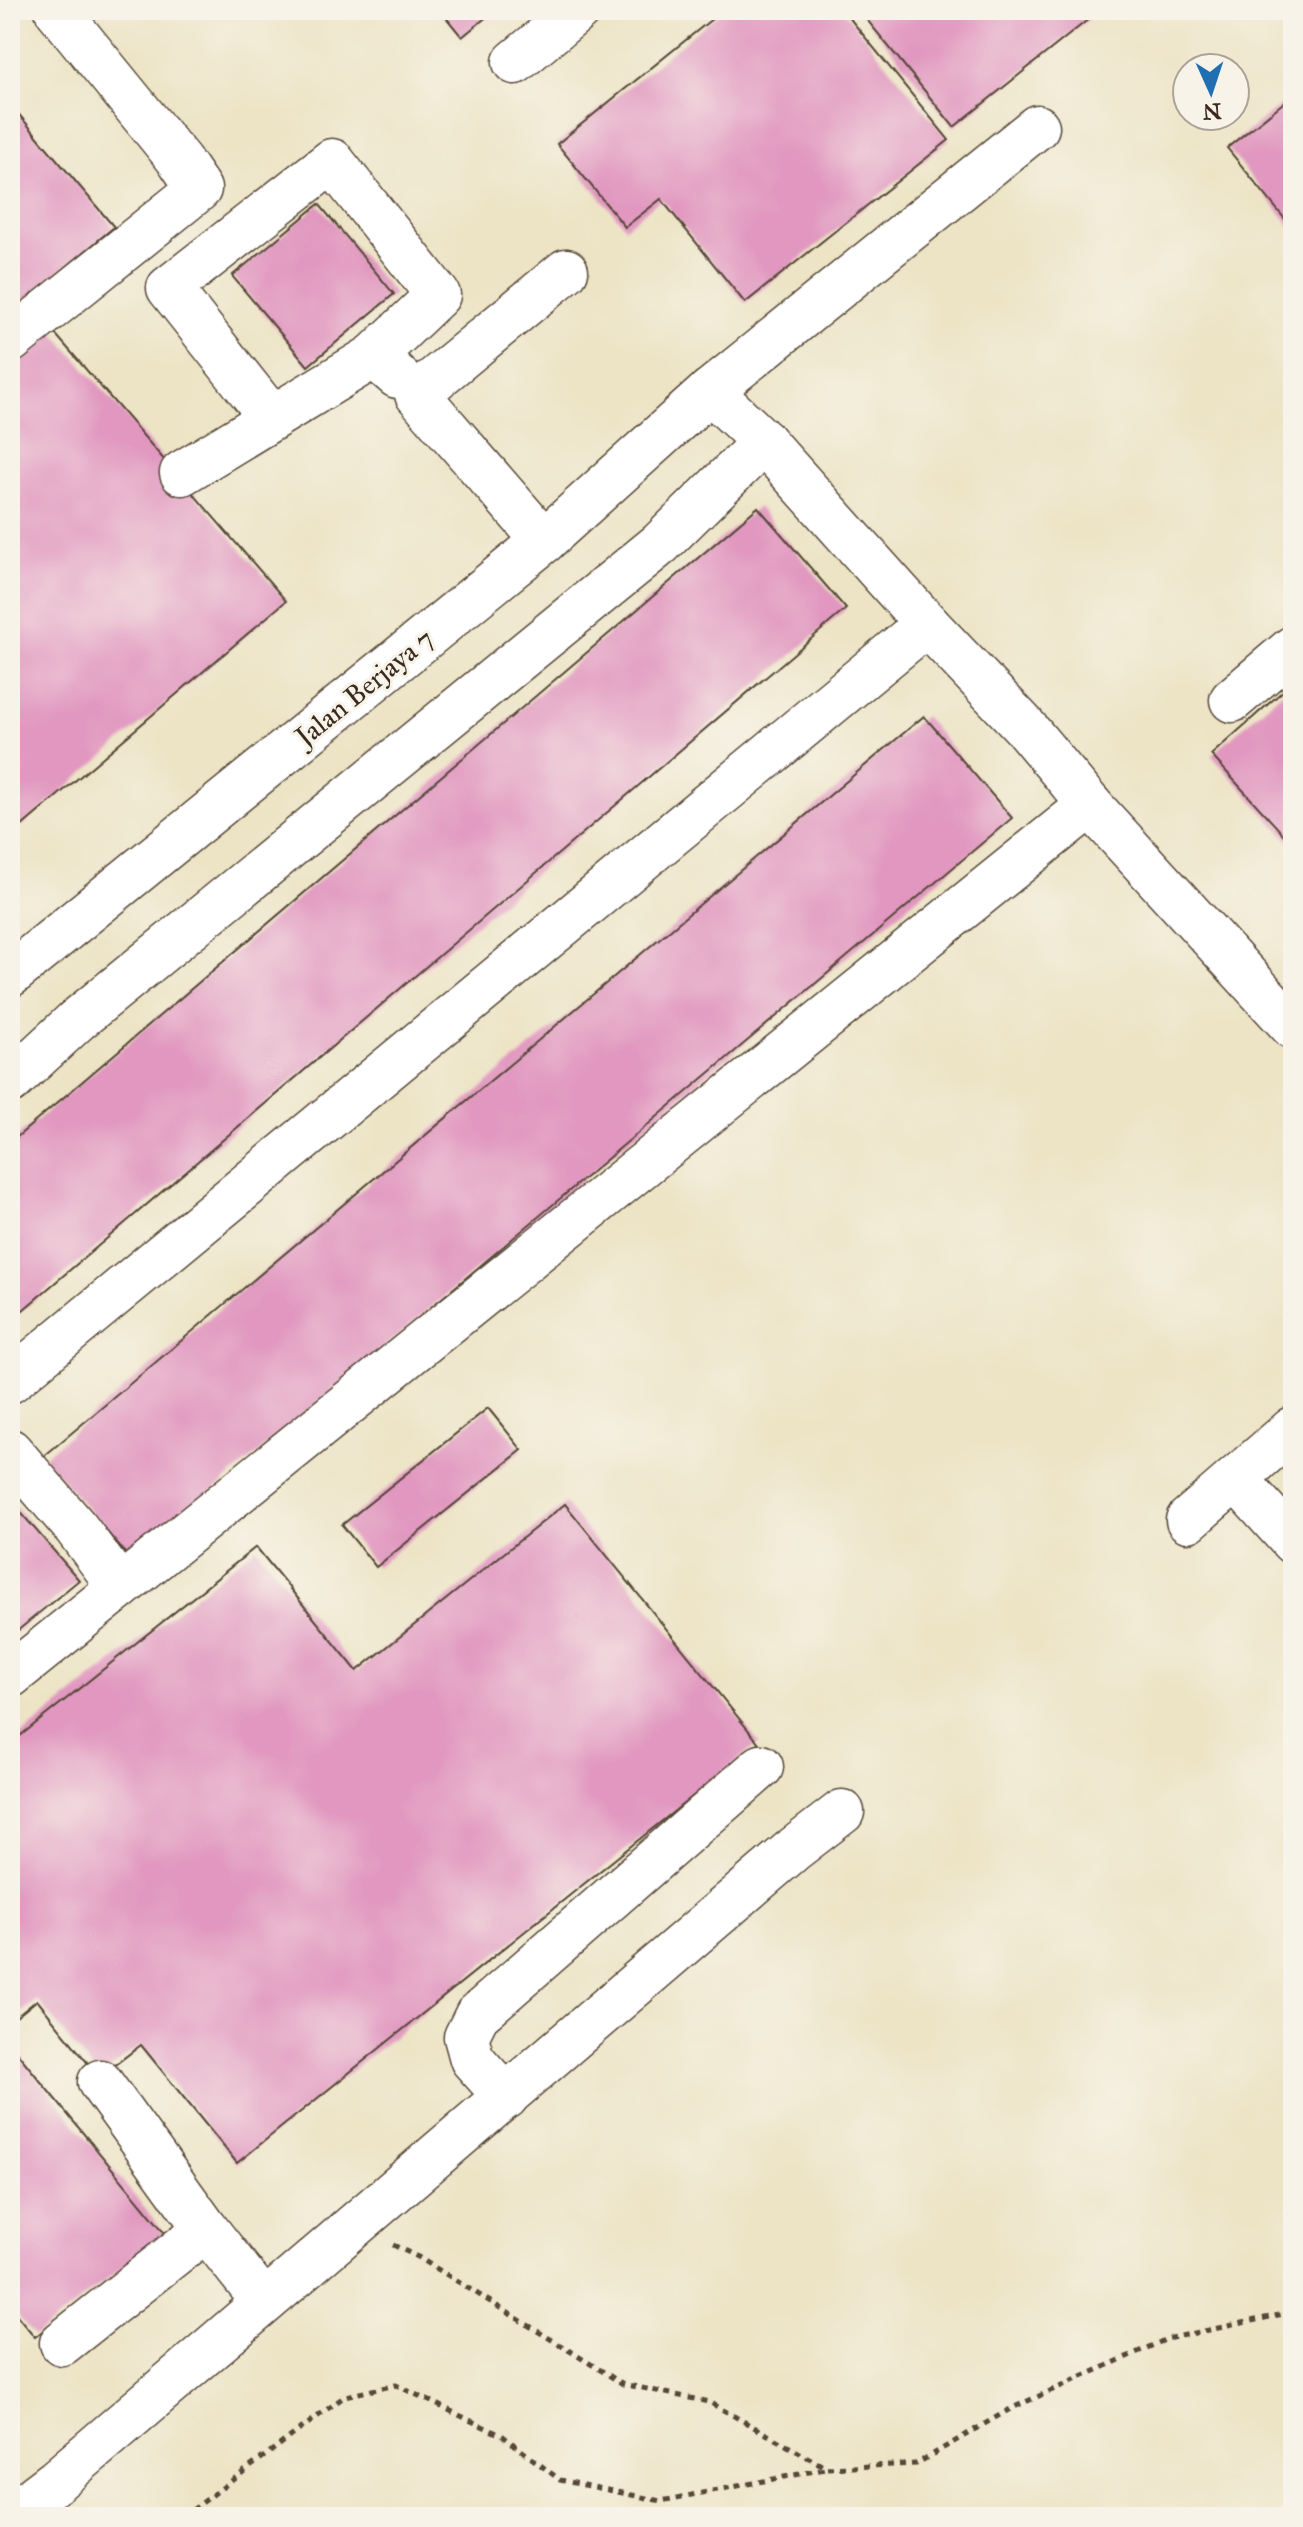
<svg xmlns="http://www.w3.org/2000/svg" width="1303" height="2527" viewBox="0 0 1303 2527" font-family="'IM FELL Great Primer',serif">
<style>
.building{fill:#e197c0}
.lines{fill:none;stroke-linecap:round;stroke-linejoin:round}
.minor-casing{stroke:#564637;stroke-width:47}
.path{stroke:#564637;stroke-width:5;stroke-dasharray:6 6;stroke-linecap:butt}
.minor{stroke:#fff;stroke-width:44}
.labels{text-anchor:middle;stroke-width:6;stroke-linejoin:round;paint-order:stroke}
.street-label{font-size:28px;fill:#3b2a1e;stroke:#f7f3e8}
</style>
<rect width="100%" height="100%" fill="#f7f3e8"/>
<filter id="ink" filterUnits="userSpaceOnUse"><feTurbulence type="fractalNoise" baseFrequency=".0125" numOctaves="2"/><feDisplacementMap in="SourceGraphic" scale="16" xChannelSelector="R" yChannelSelector="G"/><feConvolveMatrix kernelMatrix="1 2 1 2 8 2 1 2 1" color-interpolation-filters="sRGB"/></filter>
<filter id="wash" filterUnits="userSpaceOnUse"><feTurbulence type="fractalNoise" baseFrequency=".006" numOctaves="4" result="noise"/><feDisplacementMap in="SourceGraphic" scale="32" xChannelSelector="R" yChannelSelector="G"/><feGaussianBlur stdDeviation="1.8" result="paint"/><feColorMatrix in="noise" values="0 0 0 0 0 0 0 0 0 0 0 0 0 0 0 0 0 1.4 0 .05"/><feComposite in="paint" operator="in"/></filter>
<g filter="url(#wash)">
<rect width="100%" height="100%" fill="#ede4c6"/>
<g id="blocks">
<g class="building">
<polygon points="440,10 495,10 462,37"/>
<polygon points="723,10 843,10 949,140 745,303 661,199 625,227 557,144"/>
<polygon points="859,10 1100,10 954,127"/>
<polygon points="1293,95 1293,229 1227,148"/>
<polygon points="10,104 114,227 10,314"/>
<polygon points="319,204 394,294 308,366 232,276"/>
<polygon points="45,322 286,601 22,826 13,815 10,818 10,352"/>
<polygon points="758,507 846,609 10,1321 10,1143"/>
<polygon points="1293,682 1293,845 1211,755"/>
<polygon points="924,716 1012,818 131,1560 43,1457"/>
<polygon points="488,1408 522,1450 376,1567 342,1525"/>
<polygon points="10,1500 79,1580 10,1637"/>
<polygon points="565,1504 759,1743 237,2163 141,2045 99,2077 37,2000 10,2022 10,1744 256,1547 357,1671"/>
<polygon points="10,2044 165,2233 35,2337 10,2307"/>
</g>
</g>
</g>
<g filter="url(#ink)">
<use href="#blocks" fill-opacity="0" stroke="#564637" stroke-width="2"/>
<g class="lines">
<g class="minor-casing">
<g id="minor">
<polyline points="515,62 578,10"/>
<polyline points="10,341 199,189 180,161 57,10"/>
<polyline points="710,391 764,442 927,624 1024,726 1090,805 1293,1027"/>
<polyline points="271,417 169,288 332,161 438,295 374,356"/>
<polyline points="182,473 374,356 397,376"/>
<polyline points="544,541 417,394 566,271"/>
<polyline points="1232,700 1293,648"/>
<polyline points="10,975 544,541 710,391 1037,127"/>
<polyline points="10,1082 77,1020 660,544 764,442"/>
<polyline points="10,1381 927,624"/>
<polyline points="10,1451 76,1528 120,1587"/>
<polyline points="1236,1479 1293,1542"/>
<polyline points="1188,1520 1293,1429"/>
<polyline points="10,1676 1090,805"/>
<polyline points="100,2082 206,2229 264,2302"/>
<polyline points="506,2097 472,2059 466,2037 477,2015 761,1767"/>
<polyline points="62,2343 206,2229"/>
<polyline points="10,2516 56,2481 794,1849 842,1812"/>
</g>
</g>
<g class="path">
<polyline points="393,2245 418,2257 623,2384 709,2402 827,2468 916,2464 1012,2408 1167,2339 1293,2312"/>
<polyline points="183,2517 345,2396 396,2385 503,2436 560,2480 661,2501 825,2469"/>
</g>
<use href="#minor" class="minor"/>
</g>
</g>
<g class="labels">
<g class="street-label">
<text transform="translate(364 687) rotate(-39)" y="10">Jalan Berjaya 7</text>
</g>
</g>
<rect width="1303" height="2527" fill="none" stroke="#f7f3e8" stroke-width="40"/>
<g transform="translate(1211 92) rotate(177)"><circle r="38" fill="#f7f3e8" stroke="#aca397" stroke-width="2"/>
<path d="M0-6L14 30L0 20L-14 30Z" fill="#1f6fb2"/>
<text y="-12" font-size="22" font-weight="bold" text-anchor="middle" fill="#3b2a1e">N</text>
</g>
</svg>
